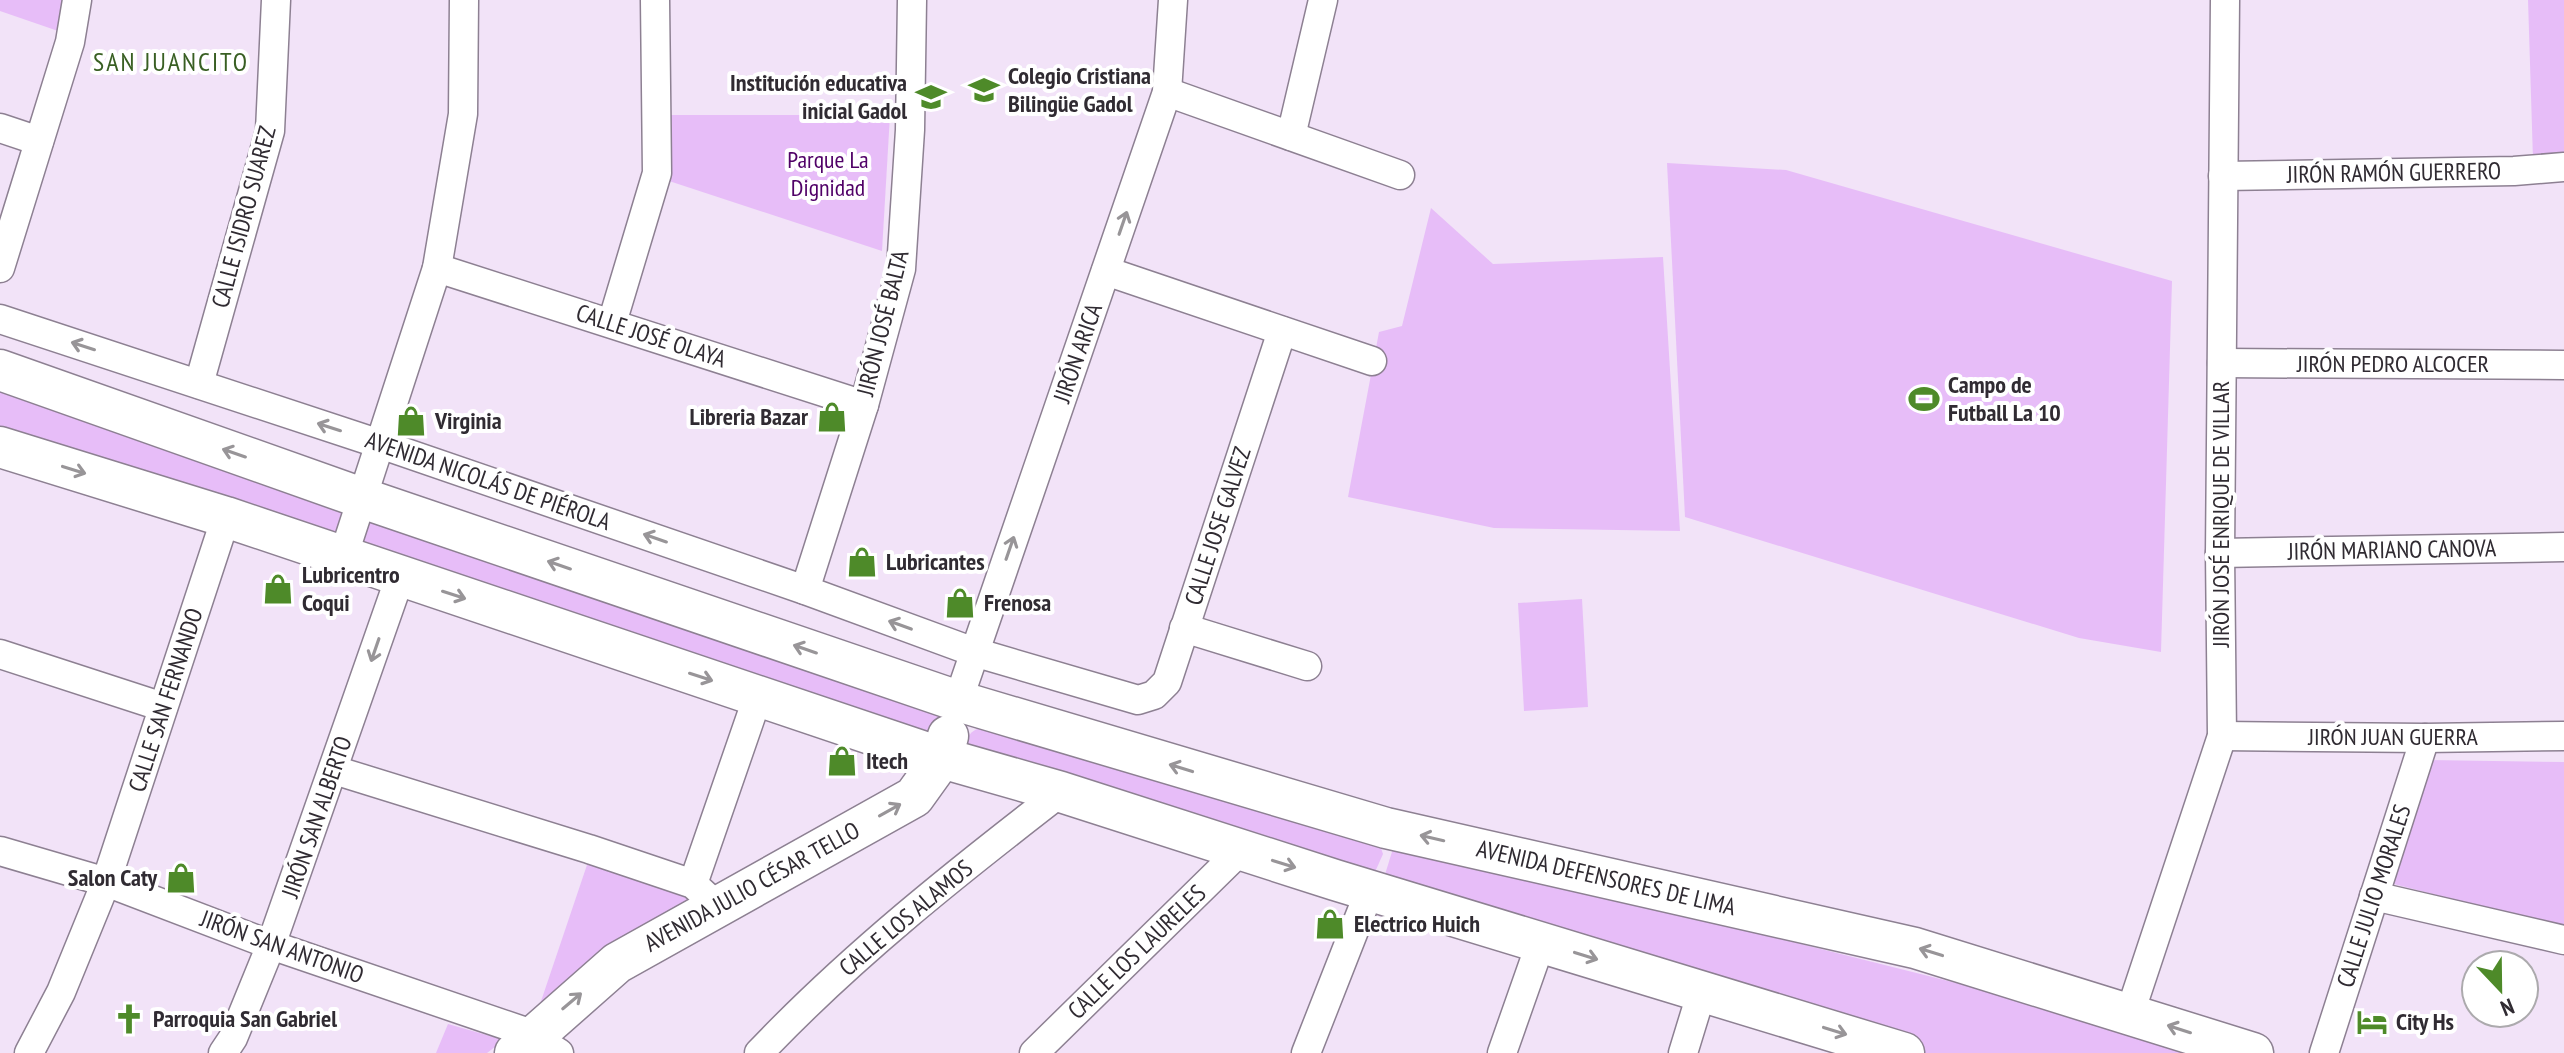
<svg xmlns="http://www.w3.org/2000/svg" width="2564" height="1053" viewBox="0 0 2564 1053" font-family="'PT Sans Narrow',sans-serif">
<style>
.green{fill:#e7bdf8}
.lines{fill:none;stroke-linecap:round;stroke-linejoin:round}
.street-casing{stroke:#8d8092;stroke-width:31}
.secondary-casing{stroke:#8d8092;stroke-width:43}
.street{stroke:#fff;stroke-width:28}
.secondary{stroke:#fff;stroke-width:40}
.oneway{stroke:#989598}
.labels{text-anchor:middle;stroke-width:8;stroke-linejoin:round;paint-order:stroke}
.poi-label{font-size:24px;font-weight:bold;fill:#302b32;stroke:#fff;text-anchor:start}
.park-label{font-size:24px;fill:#500167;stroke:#fff}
.street-label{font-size:24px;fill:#302b32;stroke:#fff}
.neighbourhood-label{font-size:26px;letter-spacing:2px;fill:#395f23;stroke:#fff}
</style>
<rect width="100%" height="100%" fill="#f2e3f8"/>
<g class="green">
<polygon points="0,0 66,0 61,32 0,11"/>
<polygon points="2528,0 2564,0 2564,158 2533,160"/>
<polygon points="666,115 890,115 882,251 666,180"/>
<polygon points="1667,163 1786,170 2172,281 2161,652 2079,638 1685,517"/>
<polygon points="1431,208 1493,264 1663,257 1680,531 1494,528 1348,497 1379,332 1402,326"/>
<polygon points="0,381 344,512 337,530 328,536 0,432"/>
<polygon points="372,521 941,714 940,722 932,735 365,555 361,534"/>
<polygon points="1582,599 1588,707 1524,711 1518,603"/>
<path d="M979 728H988L1380 845 1383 854 1375 872 968 750C966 738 968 733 979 728Z"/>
<polygon points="2428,760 2564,762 2564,928 2390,883"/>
<polygon points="1395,842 2104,1020 2207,1053 1920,1053 1383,881"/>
<polygon points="589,859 670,888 700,906 533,1025"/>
<polygon points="448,1024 504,1040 487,1053 436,1053"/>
</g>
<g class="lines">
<g class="street-casing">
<g id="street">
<polyline points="1167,92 1400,175"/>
<polyline points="0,128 39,141"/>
<polyline points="1291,136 1323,0"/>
<polyline points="2223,176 2514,171 2564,167"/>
<polyline points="0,268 70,42 77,0"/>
<polyline points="437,268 864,405"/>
<polyline points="1106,271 1372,361"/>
<polyline points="0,319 380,444 805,590 974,652 1138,700 1154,695 1167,682 1282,331"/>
<polyline points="612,323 657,173 655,0"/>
<polyline points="2222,363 2564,365"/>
<polyline points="199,384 270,131 276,0"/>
<polyline points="2220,553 2564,547"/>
<polyline points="343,557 437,268 463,114 464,0"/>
<polyline points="805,590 864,405 901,269 910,130 912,0"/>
<polyline points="1184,628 1307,666"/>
<polyline points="0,654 163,707"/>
<polyline points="958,701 1167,92 1173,0"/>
<polyline points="2222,736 2425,738 2564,736"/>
<polyline points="334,770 589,849 693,884 718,907"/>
<polyline points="0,851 106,882 271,945 526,1032 559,1053"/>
<polyline points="693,884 758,696"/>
<polyline points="2374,896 2564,940"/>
<polyline points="2130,1013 2222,736 2220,553 2225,0"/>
<polyline points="29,1053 61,992 106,882 226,517"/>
<polyline points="223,1053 233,1038 271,945 400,577"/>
<path d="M759 1053C850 957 956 873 1061 792"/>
<polyline points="1034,1053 1241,850"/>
<polyline points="1306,1053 1370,890"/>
<polyline points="1502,1053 1541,942"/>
<polyline points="1683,1053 1702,991"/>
<polyline points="2324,1053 2425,738"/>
</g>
</g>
<g class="secondary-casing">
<g id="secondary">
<polyline points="0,370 362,498 958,701 1386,828 1915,948 2253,1053"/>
<polyline points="0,447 226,517 942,758 1061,792 1335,880 1904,1053"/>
<polyline points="515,1053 617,963 914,797 942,758 948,736"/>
</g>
</g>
<use href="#street" class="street"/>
<use href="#secondary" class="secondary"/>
</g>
<defs><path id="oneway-shaft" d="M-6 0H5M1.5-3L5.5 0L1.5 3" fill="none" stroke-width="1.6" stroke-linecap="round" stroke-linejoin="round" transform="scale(2)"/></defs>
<g class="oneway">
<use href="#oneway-shaft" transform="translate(1123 223) rotate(-71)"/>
<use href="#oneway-shaft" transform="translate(83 346) rotate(-162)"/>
<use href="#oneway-shaft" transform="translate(329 427) rotate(-162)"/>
<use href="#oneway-shaft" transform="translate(234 453) rotate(-161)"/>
<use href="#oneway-shaft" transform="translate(74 470) rotate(17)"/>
<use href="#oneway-shaft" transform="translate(655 538) rotate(-161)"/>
<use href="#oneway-shaft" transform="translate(1010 548) rotate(-71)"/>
<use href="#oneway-shaft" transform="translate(559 565) rotate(-161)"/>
<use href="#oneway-shaft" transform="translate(454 595) rotate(18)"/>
<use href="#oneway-shaft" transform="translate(900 625) rotate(-160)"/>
<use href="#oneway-shaft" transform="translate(805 649) rotate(-161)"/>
<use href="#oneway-shaft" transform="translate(375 650) rotate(109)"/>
<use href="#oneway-shaft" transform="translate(701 677) rotate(18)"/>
<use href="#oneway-shaft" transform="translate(1181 768) rotate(-163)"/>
<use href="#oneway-shaft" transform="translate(890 810) rotate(-29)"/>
<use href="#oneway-shaft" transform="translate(1432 838) rotate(-167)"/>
<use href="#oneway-shaft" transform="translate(1284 864) rotate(17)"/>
<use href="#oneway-shaft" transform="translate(1931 952) rotate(-163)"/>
<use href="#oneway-shaft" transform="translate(1586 956) rotate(17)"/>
<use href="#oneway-shaft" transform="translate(572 1001) rotate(-40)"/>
<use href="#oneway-shaft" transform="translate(2179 1029) rotate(-162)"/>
<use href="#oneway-shaft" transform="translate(1835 1031) rotate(17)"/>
</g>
<defs>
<g id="school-bare" transform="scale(2.4)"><path d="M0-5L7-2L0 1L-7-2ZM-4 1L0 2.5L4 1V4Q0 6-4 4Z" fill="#4e8a29" stroke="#fff" stroke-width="2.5" paint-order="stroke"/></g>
<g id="stadium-bare" transform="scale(2.4)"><path d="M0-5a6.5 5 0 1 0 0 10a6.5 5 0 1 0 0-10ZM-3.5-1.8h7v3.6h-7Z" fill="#4e8a29" stroke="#fff" stroke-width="2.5" paint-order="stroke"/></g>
<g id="shop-bare" transform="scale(2.4)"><path d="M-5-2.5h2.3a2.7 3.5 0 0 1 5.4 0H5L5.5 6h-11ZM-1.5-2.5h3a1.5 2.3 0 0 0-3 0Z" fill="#4e8a29" stroke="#fff" stroke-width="2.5" paint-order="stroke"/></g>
<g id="church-bare" transform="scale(2.4)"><path d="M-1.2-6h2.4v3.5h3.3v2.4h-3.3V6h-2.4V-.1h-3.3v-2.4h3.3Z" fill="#4e8a29" stroke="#fff" stroke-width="2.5" paint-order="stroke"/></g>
<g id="hotel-bare" transform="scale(2.4)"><path d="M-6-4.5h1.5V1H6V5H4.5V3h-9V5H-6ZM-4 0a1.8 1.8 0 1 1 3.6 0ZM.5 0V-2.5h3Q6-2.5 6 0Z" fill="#4e8a29" stroke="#fff" stroke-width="2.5" paint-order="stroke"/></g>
</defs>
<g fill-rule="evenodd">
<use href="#school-bare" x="984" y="90"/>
<use href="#school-bare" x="931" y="97"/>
<use href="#stadium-bare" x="1924" y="399"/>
<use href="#shop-bare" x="832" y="417"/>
<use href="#shop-bare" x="411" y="421"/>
<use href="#shop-bare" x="862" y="562"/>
<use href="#shop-bare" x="278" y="589"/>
<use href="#shop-bare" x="960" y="603"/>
<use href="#shop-bare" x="842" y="761"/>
<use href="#shop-bare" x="181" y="878"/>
<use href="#shop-bare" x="1330" y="924"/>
<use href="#church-bare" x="129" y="1019"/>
<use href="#hotel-bare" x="2372" y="1022"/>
</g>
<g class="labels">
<g class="poi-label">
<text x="1008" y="84">Colegio Cristiana<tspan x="1008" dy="28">Bilingüe Gadol</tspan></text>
<text x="907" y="91" text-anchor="end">Institución educativa<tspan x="907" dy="28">inicial Gadol</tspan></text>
<text x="1948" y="393">Campo de<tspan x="1948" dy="28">Futball La 10</tspan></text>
<text x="808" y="425" text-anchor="end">Libreria Bazar</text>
<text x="435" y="429">Virginia</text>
<text x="886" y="570">Lubricantes</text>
<text x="302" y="583">Lubricentro<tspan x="302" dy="28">Coqui</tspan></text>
<text x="984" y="611">Frenosa</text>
<text x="866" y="769">Itech</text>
<text x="157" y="886" text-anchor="end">Salon Caty</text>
<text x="1354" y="932">Electrico Huich</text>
<text x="153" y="1027">Parroquia San Gabriel</text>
<text x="2396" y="1030">City Hs</text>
</g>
<g class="park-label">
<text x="828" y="168">Parque La<tspan x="828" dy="28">Dignidad</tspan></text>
</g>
<g class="street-label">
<text transform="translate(2394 173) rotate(-1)" y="8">JIRÓN RAMÓN GUERRERO</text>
<text transform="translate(244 217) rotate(-75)" y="8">CALLE ISIDRO SUAREZ</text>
<text transform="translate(883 323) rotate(-76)" y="8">JIRÓN JOSÉ BALTA</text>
<text transform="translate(651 336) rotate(18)" y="8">CALLE JOSÉ OLAYA</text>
<text transform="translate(1078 353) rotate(-71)" y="8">JIRÓN ARICA</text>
<text x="2393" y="372">JIRÓN PEDRO ALCOCER</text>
<text transform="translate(488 481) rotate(19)" y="8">AVENIDA NICOLÁS DE PIÉROLA</text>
<text transform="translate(2221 514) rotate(-90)" y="8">JIRÓN JOSÉ ENRIQUE DE VILLAR</text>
<text transform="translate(1218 526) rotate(-72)" y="8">CALLE JOSE GALVEZ</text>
<text transform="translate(2392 550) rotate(-1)" y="8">JIRÓN MARIANO CANOVA</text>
<text transform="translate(166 700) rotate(-72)" y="8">CALLE SAN FERNANDO</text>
<text x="2393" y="745">JIRÓN JUAN GUERRA</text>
<text transform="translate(317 817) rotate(-71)" y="8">JIRÓN SAN ALBERTO</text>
<text transform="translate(1606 878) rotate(13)" y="8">AVENIDA DEFENSORES DE LIMA</text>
<text transform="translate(752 887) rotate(-29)" y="8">AVENIDA JULIO CÉSAR TELLO</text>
<text transform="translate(2374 896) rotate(-72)" y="8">CALLE JULIO MORALES</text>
<text transform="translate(906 918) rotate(-40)" y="8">CALLE LOS ALAMOS</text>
<text transform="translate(282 947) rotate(20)" y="8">JIRÓN SAN ANTONIO</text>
<text transform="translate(1137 952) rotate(-44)" y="8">CALLE LOS LAURELES</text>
</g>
<g class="neighbourhood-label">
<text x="171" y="71">SAN JUANCITO</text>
</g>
</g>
<g transform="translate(2500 989) rotate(158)"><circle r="38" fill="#ffffff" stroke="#acaaad" stroke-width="2"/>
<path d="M0-6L14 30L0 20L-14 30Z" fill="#4e8a29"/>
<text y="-12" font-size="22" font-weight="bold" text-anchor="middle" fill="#302b32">N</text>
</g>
</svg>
